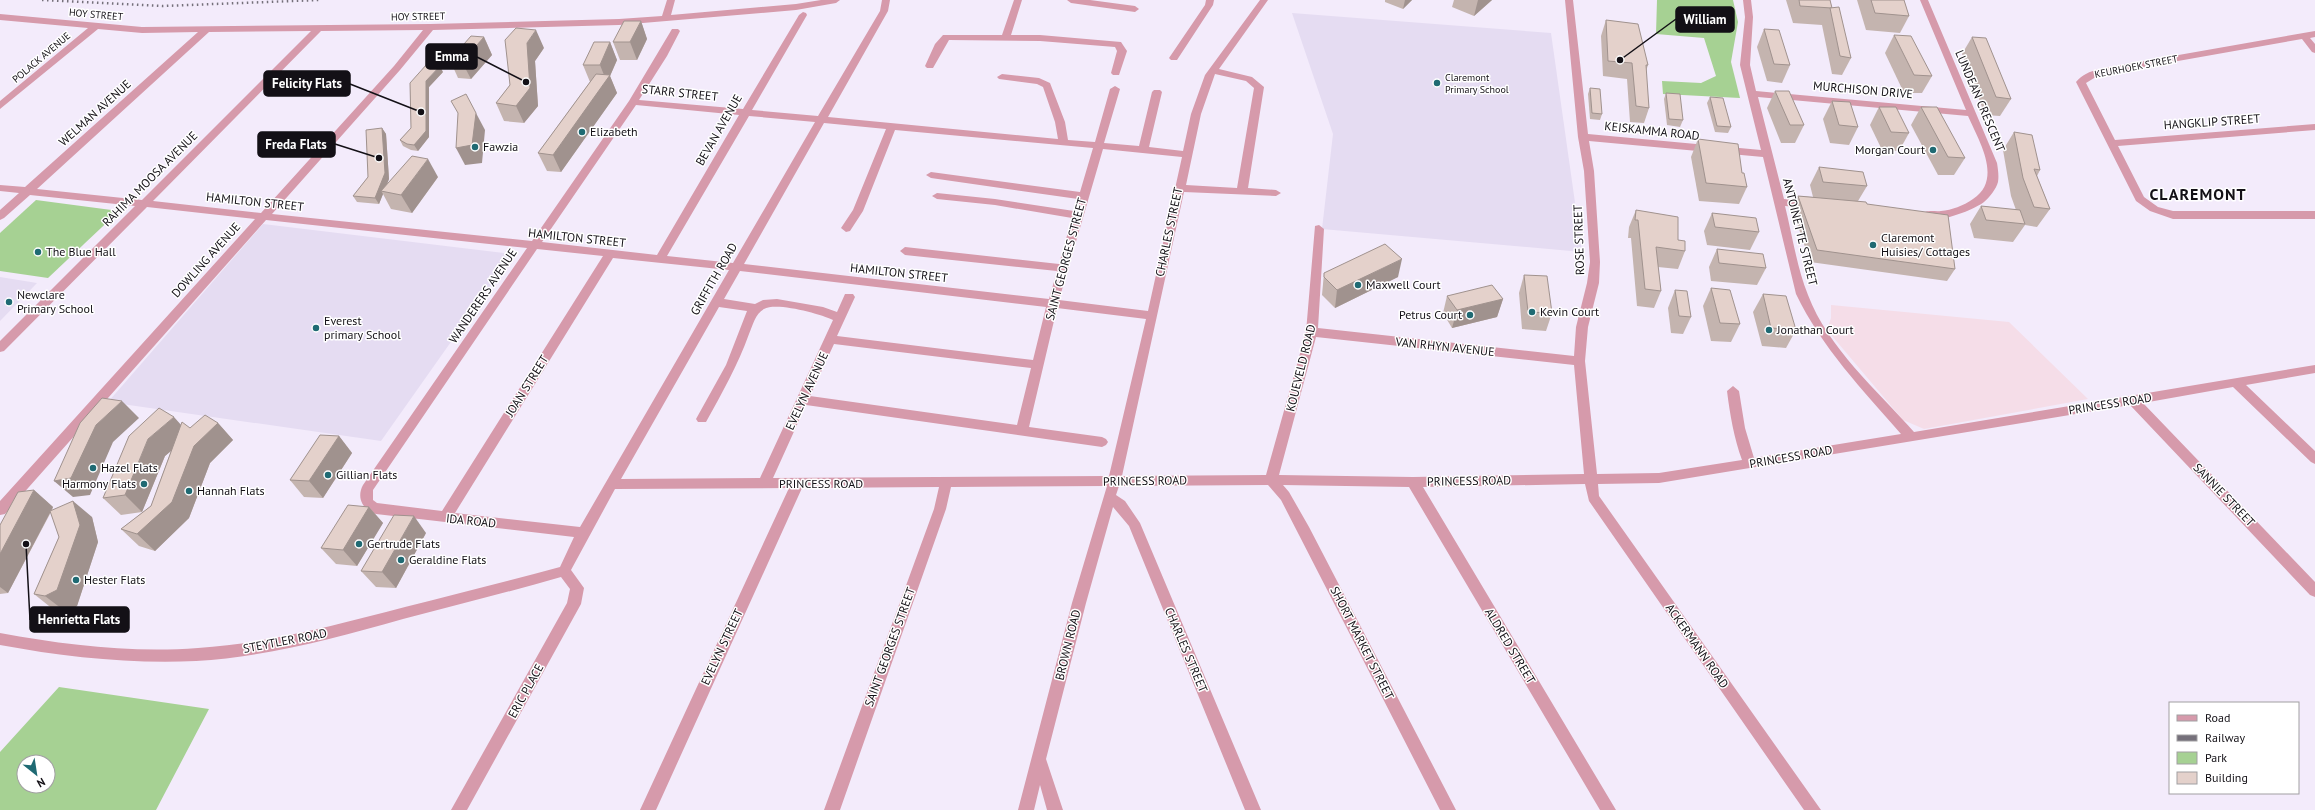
<svg xmlns="http://www.w3.org/2000/svg" width="2315" height="810" viewBox="0 0 2315 810" font-family="'PT Sans',sans-serif">
<style>
.commercial{fill:#f5dde8}
.education{fill:#e5dcf2}
.green{fill:#a6d193;fill-rule:evenodd}
.lines{fill:none;stroke-linecap:round;stroke-linejoin:round}
.minor{fill:#d69aab;fill-rule:evenodd}
.rail{stroke:#75707a;stroke-width:2.5;stroke-dasharray:1.5 3.5;stroke-linecap:butt}
.wall{fill:#c4b4af}
.shaded-wall{fill:#a0928e}
.building{fill:#e4d1cb;stroke:#a0928e}
.poi-dot{fill:#1f6a73;stroke:#fff;stroke-width:1.5}
.labels{text-anchor:middle;stroke-width:3;stroke-linejoin:round;paint-order:stroke}
.far-street-label{font-size:10px;fill:#131016;stroke:#fff}
.far-poi-label{font-size:10px;fill:#131016;stroke:#fff;text-anchor:start}
.street-label{font-size:12px;fill:#131016;stroke:#fff}
.poi-label{font-size:12px;fill:#131016;stroke:#fff;text-anchor:start}
.district-label{font-size:16px;font-weight:bold;letter-spacing:1px;fill:#131016;stroke:#fff}
.leader{fill:none;stroke:#131016;stroke-width:1.5}
.callout-dot{fill:#131016;stroke:#fff;stroke-width:1.5}
.callout{fill:#131016;stroke:#131016;stroke-width:1.5}
.callout-label{font-size:13px;text-anchor:middle;font-weight:bold;fill:#fff}
</style>
<rect width="100%" height="100%" fill="#f3ebfb"/>
<polygon class="commercial" points="1831,305 2009,322 2088,399 1924,429 1903,420 1827,330 1831,318"/>
<g class="education">
<polygon points="1292,13 1551,33 1582,252 1322,229 1333,134"/>
<polygon points="263,224 513,254 381,441 108,402"/>
<polygon points="0,277 37,283 0,321"/>
</g>
<g class="green">
<polygon points="1657,0 1733,0 1738,22 1731,62 1740,98 1663,94 1662,81 1701,83 1716,76 1704,38 1656,34"/>
<polygon points="36,200 119,211 48,278 0,271 0,233"/>
<path d="M59 687 209 709 156 810H0V752ZM24 762H48V786H24Z"/>
</g>
<g class="lines">
<g class="minor">
<path d="M667 0H675L671 15 796 4 821 0H840L836 3 796 10 619 25 433 30 400 70 272 214 532 241 629 101 672 29H678L680 31 667 56 639 100 743 109 799 15 803 12 806 13 807 15 752 110 818 116 880 11 882 0H890L888 11 828 117 1058 139 1055 122 1043 87 1037 84 999 79 997 77 1002 74 1039 78 1050 83 1065 122 1068 140 1095 142 1110 89 1115 86 1120 89 1104 143 1139 146 1152 92 1154 90H1160L1162 92 1149 147 1183 151 1191 114 1205 75 1260 0H1268L1219 69 1252 77 1264 87 1248 188 1276 190 1281 193 1276 196 1184 192 1122 476 1266 475 1306 332 1315 226 1319 225 1324 229 1318 328 1574 356 1576 327 1587 283 1590 262 1584 171 1578 137 1565 0H1573L1588 134 1761 150 1740 65 1745 17 1743 0H1751L1753 17 1750 65 1756 91 1966 110 1920 0H1928L1997 163C1998 169 1999 176 1998 182 1996 189 1990 197 1984 202 1974 210 1929 228 1921 215 1925 209 1935 212 1941 211 1952 210 1963 206 1973 199 2003 179 1979 141 1968 116L1758 97 1784 199 1810 202 1815 205 1810 208 1785 206C1792 234 1797 268 1808 295 1828 348 1877 390 1914 432L2315 365V373L2246 385 2315 451V464L2311 462 2233 387 2143 403 2315 582V597L2310 595 2130 405 1659 483 1598 484 1599 496 1821 810H1804L1589 501 1585 484 1423 487 1616 810H1600L1409 487 1283 485 1289 492 1309 527 1456 810H1440L1299 535 1281 500 1268 485 1119 486 1116 495 1125 501 1140 523 1261 810H1245L1129 526 1113 507 1086 603 1046 759 1063 810H1047L1040 785 1034 810H1018L1072 603 1107 486 951 487 946 509 840 810H824L934 509 939 487 802 488 656 810H640L789 488 615 489 571 570 584 588 581 604 467 810H451L567 603 570 589 561 577C509 592 456 605 403 619 335 638 267 657 196 661 130 664 65 657 0 645V633C65 645 132 653 198 648 269 643 336 625 405 607 456 594 508 581 560 567L574 537 376 514C363 510 356 498 363 485L527 248 266 220 5 514 0 515V501L255 219 147 207 4 351 0 352V341L135 206 30 195 4 218 0 220V210L19 193 0 191V185L25 187 198 32 142 33 98 29 0 109V101L88 28 0 20V14L142 27 430 24 619 19 662 16ZM423 30 394 66 261 213 153 201 321 31ZM311 31 142 200 37 189 209 32ZM1215 74 1246 81 1254 88 1237 188 1186 185 1201 114ZM636 105 739 115 657 255 542 242ZM749 116 815 122 733 263 667 256ZM824 123 886 129 853 210 841 228 846 232 850 231 863 211 895 130 1093 148 1080 192 931 172 926 175 931 178 1078 199 1074 211 995 199 937 193 932 196 937 199 995 205 1072 218 1059 264 905 247 900 251 905 255 1057 271 1049 299 744 264ZM1589 141 1763 157 1796 294C1822 348 1862 389 1901 434L1754 458 1745 428 1739 391 1733 386 1727 391C1730 415 1734 438 1742 460L1659 473 1597 474 1585 361 1588 327 1599 283 1600 262 1594 171ZM1103 149 1182 157 1148 311 1059 300ZM537 249 603 256 442 511 377 503 373 500V490ZM613 258 729 270 580 527 455 513ZM740 271 1046 307 1033 360 837 336 855 297 853 294H845L837 312 823 307 777 299 763 300 755 304 724 299ZM719 307 747 311 726 365 696 419 698 422H706C722 393 738 365 749 334 753 325 755 314 764 309 777 302 820 314 833 320L760 478 621 479ZM1057 308 1146 319 1109 476 773 478 806 405 1102 447 1106 445 1108 442 1106 439 1102 437 1029 427ZM1316 337 1574 365 1584 474 1413 477 1279 475ZM834 344 1031 368 1017 425 810 396Z"/>
<polygon points="1014,0 1022,0 1011,35 1040,35 1121,42 1127,51 1119,75 1113,75 1111,73 1117,51 1115,47 1040,41 949,40 933,68 927,68 925,66 935,44 943,35 1002,35"/>
<polygon points="1067,0 1090,0 1135,6 1139,9 1135,12 1071,3"/>
<polygon points="1206,0 1214,0 1213,5 1177,60 1171,60 1169,58 1205,5"/>
<path d="M2315 31V37L2310 38 2315 44V53L2312 52 2302 39 2099 75 2086 83 2115 140 2315 124V130L2118 146 2144 197 2158 207 2173 211H2315V219H2173L2150 211 2136 201 2076 82C2083 74 2089 72 2099 69Z"/>
</g>
<polyline class="rail" points="42,0 163,6 319,0"/>
</g>
<g class="wall">
<polygon points="1385,0 1412,0 1403,9 1385,2"/>
<polygon points="1454,0 1492,0 1474,16 1452,7"/>
<polygon points="1786,0 1830,0 1832,8 1851,58 1842,75 1832,74 1822,25 1793,23"/>
<polygon points="1857,0 1904,0 1909,16 1900,33 1866,30"/>
<polygon points="1606,20 1648,65 1646,71 1649,108 1644,123 1630,122 1627,79 1603,76 1601,36"/>
<polygon points="641,21 647,39 637,60 620,60 613,42"/>
<polygon points="1764,29 1790,65 1782,83 1767,81 1757,47"/>
<polygon points="1894,35 1932,76 1922,93 1904,93 1885,53"/>
<polygon points="484,37 492,55 471,79 458,78 450,60"/>
<polygon points="1972,37 2011,99 2000,116 1985,115 1962,54"/>
<polygon points="610,42 617,60 610,76 617,93 561,172 547,171 538,153 590,82 583,65"/>
<polygon points="544,48 535,61 538,106 524,123 504,121 496,103 510,85"/>
<polygon points="443,72 429,87 429,137 418,151 411,150 403,146 400,140 411,128 410,83"/>
<polygon points="1590,88 1602,114 1600,120 1590,119 1588,94"/>
<polygon points="1775,91 1804,125 1795,143 1781,143 1767,108"/>
<polygon points="1666,93 1683,120 1680,127 1667,125 1664,99"/>
<polygon points="1710,97 1731,127 1728,133 1715,132 1707,103"/>
<polygon points="1832,101 1858,127 1849,145 1830,143 1823,119"/>
<polygon points="1879,107 1909,133 1899,151 1882,150 1870,125"/>
<polygon points="1921,107 1965,158 1954,175 1938,175 1911,125"/>
<polygon points="382,128 386,134 389,179 387,184 438,177 412,213 391,209 383,194 379,204 357,202 353,196 368,177"/>
<polygon points="2014,132 2040,170 2037,176 2050,209 2037,227 2025,225 2013,242 1974,238 1970,224 1981,206 2016,210 2011,196 2003,150"/>
<polygon points="1698,139 1742,173 1747,187 1739,204 1699,201 1691,157"/>
<polygon points="1819,167 1867,186 1858,201 1867,204 1955,269 1947,281 1810,262 1792,208 1798,196 1813,197 1810,185"/>
<polygon points="1636,210 1678,240 1685,251 1678,269 1658,267 1661,291 1654,308 1637,306 1631,238 1628,238 1629,227"/>
<polygon points="1712,213 1759,232 1750,250 1707,245 1704,231"/>
<polygon points="1717,249 1766,268 1757,285 1711,281 1709,267"/>
<polygon points="1324,273 1398,277 1335,308 1322,295"/>
<polygon points="1524,275 1552,313 1546,331 1522,329 1519,293"/>
<polygon points="1711,288 1740,324 1731,342 1711,341 1703,306"/>
<polygon points="1675,290 1691,317 1683,334 1671,333 1668,308"/>
<polygon points="1763,294 1796,330 1786,348 1762,346 1753,312"/>
<polygon points="1447,296 1503,299 1497,317 1452,328 1443,313"/>
<polygon points="218,423 233,440 210,463 189,518 155,551 139,546 121,529 151,506 171,451 165,456 142,512 121,515 103,498 181,425 190,428"/>
<polygon points="339,436 352,453 323,498 304,497 290,480"/>
<polygon points="34,490 53,507 52,510 92,517 98,542 77,606 66,612 54,610 34,594 59,537 51,512 8,593 0,594 0,525"/>
<polygon points="369,507 383,523 357,566 336,564 321,548"/>
<polygon points="426,533 396,588 376,587 361,571"/>
</g>
<g class="shaded-wall">
<polygon points="1405,0 1412,0 1403,9"/>
<polygon points="1478,0 1492,0 1474,16"/>
<polygon points="641,21 647,39 637,60 630,42"/>
<polygon points="536,30 544,48 535,61 538,106 524,123 516,106 527,43"/>
<polygon points="484,37 492,55 471,79 462,62"/>
<polygon points="610,42 617,60 610,76 617,93 561,172 553,155 606,80 600,65"/>
<polygon points="440,66 443,72 429,87 429,137 418,151 414,145 426,81"/>
<polygon points="476,113 485,130 482,163 465,165 456,148"/>
<polygon points="382,128 386,134 389,179 384,192 381,191 383,194 379,204 375,198"/>
<polygon points="428,159 438,177 412,213 401,195"/>
<polygon points="1402,259 1398,277 1335,308 1337,290"/>
<polygon points="1503,299 1497,317 1452,328 1457,310"/>
<polygon points="122,401 139,418 113,442 90,495 73,497 54,481 96,425"/>
<polygon points="174,417 190,435 165,456 142,512 125,495 148,439"/>
<polygon points="218,423 233,440 210,463 189,518 155,551 137,534 194,446"/>
<polygon points="339,436 352,453 323,498 309,481"/>
<polygon points="34,490 53,507 8,593 0,587 0,554"/>
<polygon points="73,501 92,517 98,542 77,606 66,612 45,596"/>
<polygon points="369,507 383,523 357,566 343,550"/>
<polygon points="414,516 426,533 396,588 382,572"/>
</g>
<g class="building">
<polygon points="1799,0 1830,0 1832,8 1800,6"/>
<polygon points="1871,0 1904,0 1909,16 1875,13"/>
<polygon points="1839,7 1851,58 1840,56 1830,8"/>
<polygon points="1606,20 1638,24 1648,65 1646,65 1649,108 1636,106 1632,63 1608,61"/>
<polygon points="624,21 641,21 630,42 613,42"/>
<polygon points="516,28 536,30 527,43 530,88 516,106 496,103 510,85 505,40"/>
<polygon points="1764,29 1779,30 1790,65 1774,64"/>
<polygon points="1894,35 1911,36 1932,76 1914,75"/>
<polygon points="471,36 484,37 462,62 450,60"/>
<polygon points="1972,37 1986,38 2011,99 1996,97"/>
<polygon points="594,42 610,42 600,65 583,65"/>
<polygon points="427,64 440,66 426,81 426,131 414,145 407,144 400,140 411,128 410,83"/>
<polygon points="596,74 610,75 553,155 538,153"/>
<polygon points="1590,88 1600,89 1602,114 1592,113"/>
<polygon points="1775,91 1789,91 1804,125 1790,125"/>
<polygon points="1666,93 1680,94 1683,120 1669,119"/>
<polygon points="466,94 476,113 472,145 456,148 458,113 451,101"/>
<polygon points="1710,97 1723,98 1731,127 1717,126"/>
<polygon points="1832,101 1850,102 1858,127 1839,125"/>
<polygon points="1879,107 1896,107 1909,133 1891,132"/>
<polygon points="1921,107 1937,107 1965,158 1948,157"/>
<polygon points="382,128 385,173 375,198 353,196 368,177 366,130"/>
<polygon points="2014,132 2032,135 2040,170 2034,169 2050,209 2034,207 2023,178"/>
<polygon points="1698,139 1738,144 1742,173 1744,173 1747,187 1706,183"/>
<polygon points="412,156 428,159 401,195 381,191"/>
<polygon points="1819,167 1863,172 1867,186 1823,182"/>
<polygon points="1798,196 1866,202 1867,204 1948,215 1955,269 1817,250"/>
<polygon points="1981,206 2020,210 2025,224 1986,220"/>
<polygon points="1636,210 1678,217 1678,240 1685,241 1685,251 1656,247 1661,291 1645,289 1638,220 1635,220"/>
<polygon points="1712,213 1756,218 1759,232 1715,227"/>
<polygon points="1385,244 1402,259 1337,290 1324,277 1324,273"/>
<polygon points="1717,249 1763,254 1766,268 1719,263"/>
<polygon points="1524,275 1547,276 1552,313 1528,312"/>
<polygon points="1492,285 1503,299 1457,310 1447,296"/>
<polygon points="1711,288 1730,290 1740,324 1720,323"/>
<polygon points="1675,290 1687,291 1691,317 1679,316"/>
<polygon points="1763,294 1786,296 1796,330 1771,328"/>
<polygon points="102,398 122,401 96,425 71,478 54,481 80,423"/>
<polygon points="159,408 174,417 148,439 125,495 103,498 129,436"/>
<polygon points="205,415 218,423 194,446 172,502 137,534 121,529 151,506 182,422 190,428"/>
<polygon points="320,435 339,436 309,481 290,480"/>
<polygon points="34,490 0,554 0,525 18,492"/>
<polygon points="73,501 80,525 57,590 45,596 34,594 59,537 50,511"/>
<polygon points="348,505 369,507 343,550 321,548"/>
<polygon points="394,515 414,516 382,572 361,571"/>
</g>
<g class="poi-dot">
<circle cx="1437" cy="83" r="4"/>
<circle cx="582" cy="132" r="4"/>
<circle cx="475" cy="147" r="4"/>
<circle cx="1933" cy="150" r="4"/>
<circle cx="1873" cy="245" r="4"/>
<circle cx="38" cy="252" r="4"/>
<circle cx="1358" cy="285" r="4"/>
<circle cx="9" cy="302" r="4"/>
<circle cx="1532" cy="312" r="4"/>
<circle cx="1470" cy="315" r="4"/>
<circle cx="316" cy="328" r="4"/>
<circle cx="1769" cy="330" r="4"/>
<circle cx="93" cy="468" r="4"/>
<circle cx="328" cy="475" r="4"/>
<circle cx="144" cy="484" r="4"/>
<circle cx="189" cy="491" r="4"/>
<circle cx="359" cy="544" r="4"/>
<circle cx="401" cy="560" r="4"/>
<circle cx="76" cy="580" r="4"/>
</g>
<g class="labels">
<g class="far-street-label">
<text transform="translate(96 14) rotate(5)" y="4">HOY STREET</text>
<text transform="translate(418 16) rotate(-1)" y="4">HOY STREET</text>
<text transform="translate(41 57) rotate(-40)" y="4">POLACK AVENUE</text>
<text transform="translate(2136 66) rotate(-11)" y="4">KEURHOEK STREET</text>
</g>
<g class="far-poi-label">
<text x="1445" y="81">Claremont<tspan x="1445" dy="12">Primary School</tspan></text>
</g>
<g class="street-label">
<text transform="translate(1863 90) rotate(5)" y="4">MURCHISON DRIVE</text>
<text transform="translate(680 93) rotate(6)" y="4">STARR STREET</text>
<text transform="translate(1980 101) rotate(67)" y="4">LUNDEAN CRESCENT</text>
<text transform="translate(95 113) rotate(-42)" y="4">WELMAN AVENUE</text>
<text transform="translate(2212 122) rotate(-4)" y="4">HANGKLIP STREET</text>
<text transform="translate(719 130) rotate(-60)" y="4">BEVAN AVENUE</text>
<text transform="translate(1652 131) rotate(6)" y="4">KEISKAMMA ROAD</text>
<text transform="translate(150 179) rotate(-45)" y="4">RAHIMA MOOSA AVENUE</text>
<text transform="translate(255 202) rotate(6)" y="4">HAMILTON STREET</text>
<text transform="translate(1169 232) rotate(-78)" y="4">CHARLES STREET</text>
<text transform="translate(1800 232) rotate(76)" y="4">ANTOINETTE STREET</text>
<text transform="translate(577 238) rotate(6)" y="4">HAMILTON STREET</text>
<text transform="translate(1579 240) rotate(-92)" y="4">ROSE STREET</text>
<text transform="translate(1066 259) rotate(-75)" y="4">SAINT GEORGES STREET</text>
<text transform="translate(206 260) rotate(-48)" y="4">DOWLING AVENUE</text>
<text transform="translate(899 273) rotate(6)" y="4">HAMILTON STREET</text>
<text transform="translate(714 279) rotate(-60)" y="4">GRIFFITH ROAD</text>
<text transform="translate(483 296) rotate(-56)" y="4">WANDERERS AVENUE</text>
<text transform="translate(1445 347) rotate(6)" y="4">VAN RHYN AVENUE</text>
<text transform="translate(1301 368) rotate(-76)" y="4">KOUEVELD ROAD</text>
<text transform="translate(527 386) rotate(-58)" y="4">JOAN STREET</text>
<text transform="translate(807 391) rotate(-65)" y="4">EVELYN AVENUE</text>
<text transform="translate(2110 404) rotate(-9)" y="4">PRINCESS ROAD</text>
<text transform="translate(1791 457) rotate(-10)" y="4">PRINCESS ROAD</text>
<text transform="translate(1145 481) rotate(-1)" y="4">PRINCESS ROAD</text>
<text transform="translate(1469 481) rotate(-1)" y="4">PRINCESS ROAD</text>
<text x="821" y="488">PRINCESS ROAD</text>
<text transform="translate(2224 495) rotate(46)" y="4">SANNIE STREET</text>
<text transform="translate(471 521) rotate(6)" y="4">IDA ROAD</text>
<text transform="translate(285 641) rotate(-11)" y="4">STEYTLER ROAD</text>
<text transform="translate(1362 643) rotate(63)" y="4">SHORT MARKET STREET</text>
<text transform="translate(1068 645) rotate(-76)" y="4">BROWN ROAD</text>
<text transform="translate(1510 646) rotate(59)" y="4">ALDRED STREET</text>
<text transform="translate(1697 646) rotate(55)" y="4">ACKERMANN ROAD</text>
<text transform="translate(722 647) rotate(-65)" y="4">EVELYN STREET</text>
<text transform="translate(890 647) rotate(-70)" y="4">SAINT GEORGES STREET</text>
<text transform="translate(1186 650) rotate(67)" y="4">CHARLES STREET</text>
<text transform="translate(526 691) rotate(-61)" y="4">ERIC PLACE</text>
</g>
<g class="poi-label">
<text x="590" y="136">Elizabeth</text>
<text x="483" y="151">Fawzia</text>
<text x="1925" y="154" text-anchor="end">Morgan Court</text>
<text x="1881" y="242">Claremont<tspan x="1881" dy="14">Huisies/ Cottages</tspan></text>
<text x="46" y="256">The Blue Hall</text>
<text x="1366" y="289">Maxwell Court</text>
<text x="17" y="299">Newclare<tspan x="17" dy="14">Primary School</tspan></text>
<text x="1540" y="316">Kevin Court</text>
<text x="1462" y="319" text-anchor="end">Petrus Court</text>
<text x="324" y="325">Everest<tspan x="324" dy="14">primary School</tspan></text>
<text x="1777" y="334">Jonathan Court</text>
<text x="101" y="472">Hazel Flats</text>
<text x="336" y="479">Gillian Flats</text>
<text x="136" y="488" text-anchor="end">Harmony Flats</text>
<text x="197" y="495">Hannah Flats</text>
<text x="367" y="548">Gertrude Flats</text>
<text x="409" y="564">Geraldine Flats</text>
<text x="84" y="584">Hester Flats</text>
</g>
<g class="district-label">
<text x="2198" y="200">CLAREMONT</text>
</g>
</g>
<path class="leader" d="M1620 60L1676 19M526 82L477 57M421 112L350 84M379 158L335 144M26 544L30 620"/>
<g class="callout-dot">
<circle cx="1620" cy="60" r="4"/>
<circle cx="526" cy="82" r="4"/>
<circle cx="421" cy="112" r="4"/>
<circle cx="379" cy="158" r="4"/>
<circle cx="26" cy="544" r="4"/>
</g>
<g class="callout">
<rect x="1676" y="7" width="58" height="25" rx="4"/>
<rect x="426" y="44" width="51" height="25" rx="4"/>
<rect x="264" y="71" width="86" height="25" rx="4"/>
<rect x="258" y="132" width="77" height="25" rx="4"/>
<rect x="30" y="607" width="99" height="25" rx="4"/>
</g>
<g class="callout-label">
<text x="1705" y="24">William</text>
<text x="452" y="61">Emma</text>
<text x="307" y="88">Felicity Flats</text>
<text x="296" y="149">Freda Flats</text>
<text x="79" y="624">Henrietta Flats</text>
</g>
<rect x="2169" y="702" width="130" height="92" fill="#ffffff" stroke="#a19fa2"/>
<rect x="2177" y="715" width="20" height="6" fill="#d69aab" stroke="#a19fa2"/>
<text x="2205" y="722" font-size="12" fill="#131016">Road</text>
<rect x="2177" y="735" width="20" height="6" fill="#75707a" stroke="#a19fa2"/>
<text x="2205" y="742" font-size="12" fill="#131016">Railway</text>
<rect x="2177" y="752" width="20" height="12" fill="#a6d193" stroke="#a19fa2"/>
<text x="2205" y="762" font-size="12" fill="#131016">Park</text>
<rect x="2177" y="772" width="20" height="12" fill="#e4d1cb" stroke="#a19fa2"/>
<text x="2205" y="782" font-size="12" fill="#131016">Building</text>
<g transform="translate(36 774) rotate(150)"><circle r="19" fill="#ffffff" stroke="#a19fa2"/>
<path d="M0-3L7 15L0 10L-7 15Z" fill="#1f6a73"/>
<text y="-6" font-size="11" font-weight="bold" text-anchor="middle" fill="#131016">N</text>
</g>
</svg>
